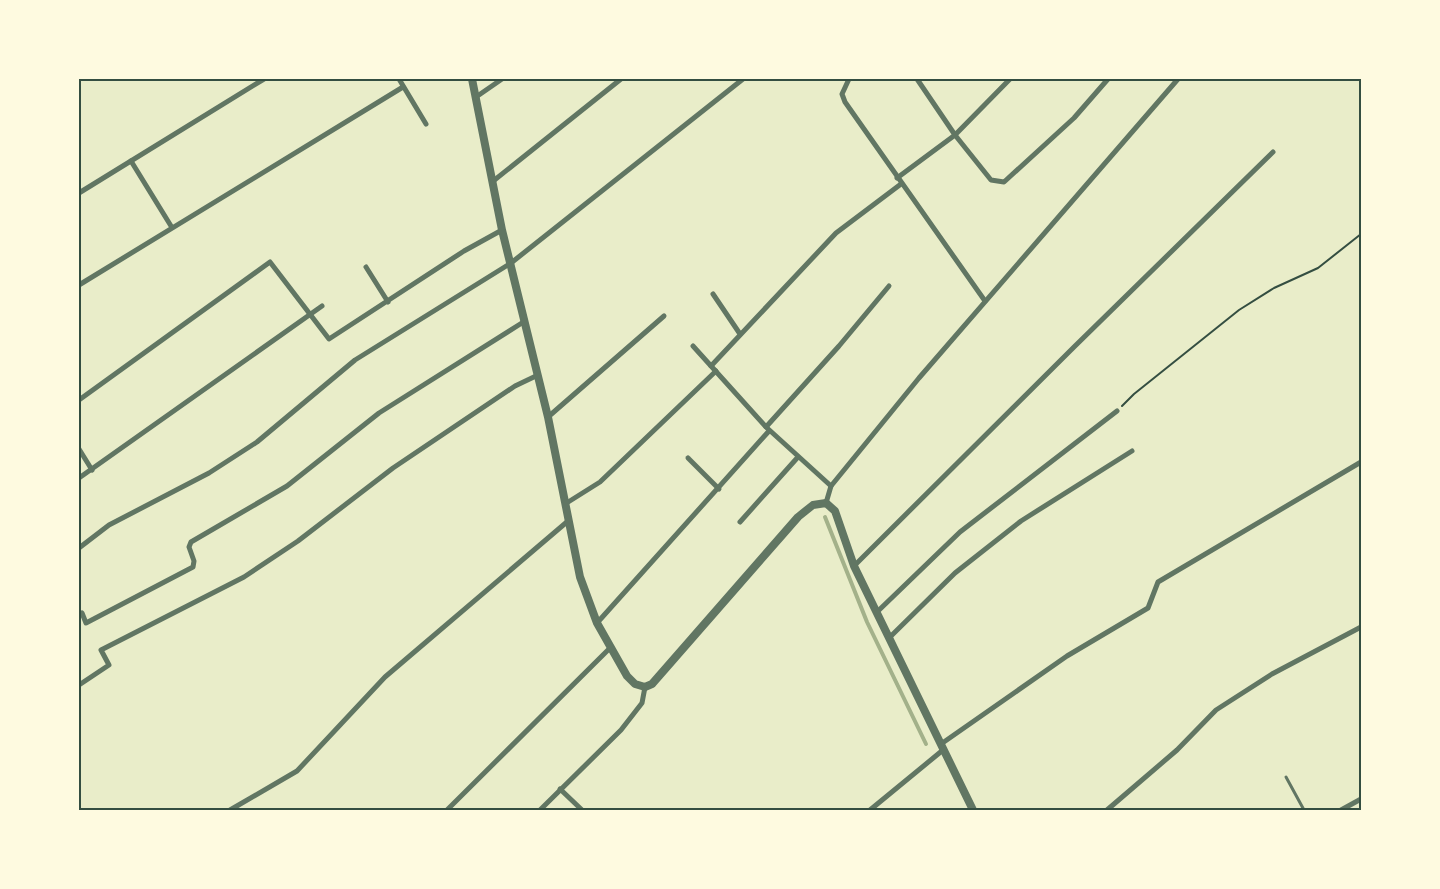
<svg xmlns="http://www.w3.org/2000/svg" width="1440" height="889" viewBox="0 0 1440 889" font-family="'Exo 2',sans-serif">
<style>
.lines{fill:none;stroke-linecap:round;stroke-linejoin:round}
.stream{stroke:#a3b18a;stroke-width:4}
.path{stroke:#344e41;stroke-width:2}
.service{stroke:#617663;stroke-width:3}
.minor{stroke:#617663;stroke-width:5}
.tertiary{stroke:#617663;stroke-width:8}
.neatline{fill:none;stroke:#344e41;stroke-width:2}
</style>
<rect width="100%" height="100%" fill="#e9edc9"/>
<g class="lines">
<polyline class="stream" points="825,517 867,622 926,744"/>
<polyline class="path" points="1122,406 1134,394 1239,310 1274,288 1318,268 1361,234"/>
<polyline class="service" points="1286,777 1304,810"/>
<g class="minor">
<polyline points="399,79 426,124"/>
<polyline points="849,79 842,94 845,102 985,301"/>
<polyline points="917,79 955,135 991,180 1004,182 1074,118 1108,79"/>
<polyline points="476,97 502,79"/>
<polyline points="131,161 171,226"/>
<polyline points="897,178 955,135 1010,79"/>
<polyline points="492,182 621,79"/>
<polyline points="79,193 264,79"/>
<polyline points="366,267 388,302"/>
<polyline points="79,285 403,87"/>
<polyline points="713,294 740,334"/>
<polyline points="693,346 766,427 831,486"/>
<polyline points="711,366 836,233 901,184"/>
<polyline points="79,400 270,262 329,339 464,251 502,230"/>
<polyline points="548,417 664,316"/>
<polyline points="766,427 839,346 889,286"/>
<polyline points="79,449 92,470"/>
<polyline points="688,458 719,489"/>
<polyline points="79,478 322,306"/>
<polyline points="826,503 831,486 919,378 1178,79"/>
<polyline points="565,504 600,482 716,371"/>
<polyline points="740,522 798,457"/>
<polyline points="79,548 109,525 209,473 257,442 355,360 511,263 743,79"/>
<polyline points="854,566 1074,347 1273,152"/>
<polyline points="877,612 960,532 1117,411"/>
<polyline points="79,616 82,613 86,623 193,567 194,561 189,547 191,542 287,486 379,413 525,321"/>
<polyline points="597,623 769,431"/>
<polyline points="889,638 955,573 1021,521 1132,451"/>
<polyline points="79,685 109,665 101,650 244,577 298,541 393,468 515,386 538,375"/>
<polyline points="941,744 1067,656 1148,608 1158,582 1361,462"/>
<polyline points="560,789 582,810"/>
<polyline points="230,810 297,771 385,677 568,521"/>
<polyline points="447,810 610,648"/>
<polyline points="540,810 621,730 642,703 645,687"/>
<polyline points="870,810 943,750"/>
<polyline points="1107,810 1177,750 1216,710 1272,674 1361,627"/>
<polyline points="1341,810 1361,799"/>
</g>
<polyline class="tertiary" points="472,79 502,230 548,417 580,577 597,623 627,676 635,684 645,687 652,684 798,517 813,505 826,503 835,511 854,566 973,810"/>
</g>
<rect width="1440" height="889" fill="none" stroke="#fefae0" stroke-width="160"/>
<rect x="80" y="80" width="1280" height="729" class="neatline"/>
</svg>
